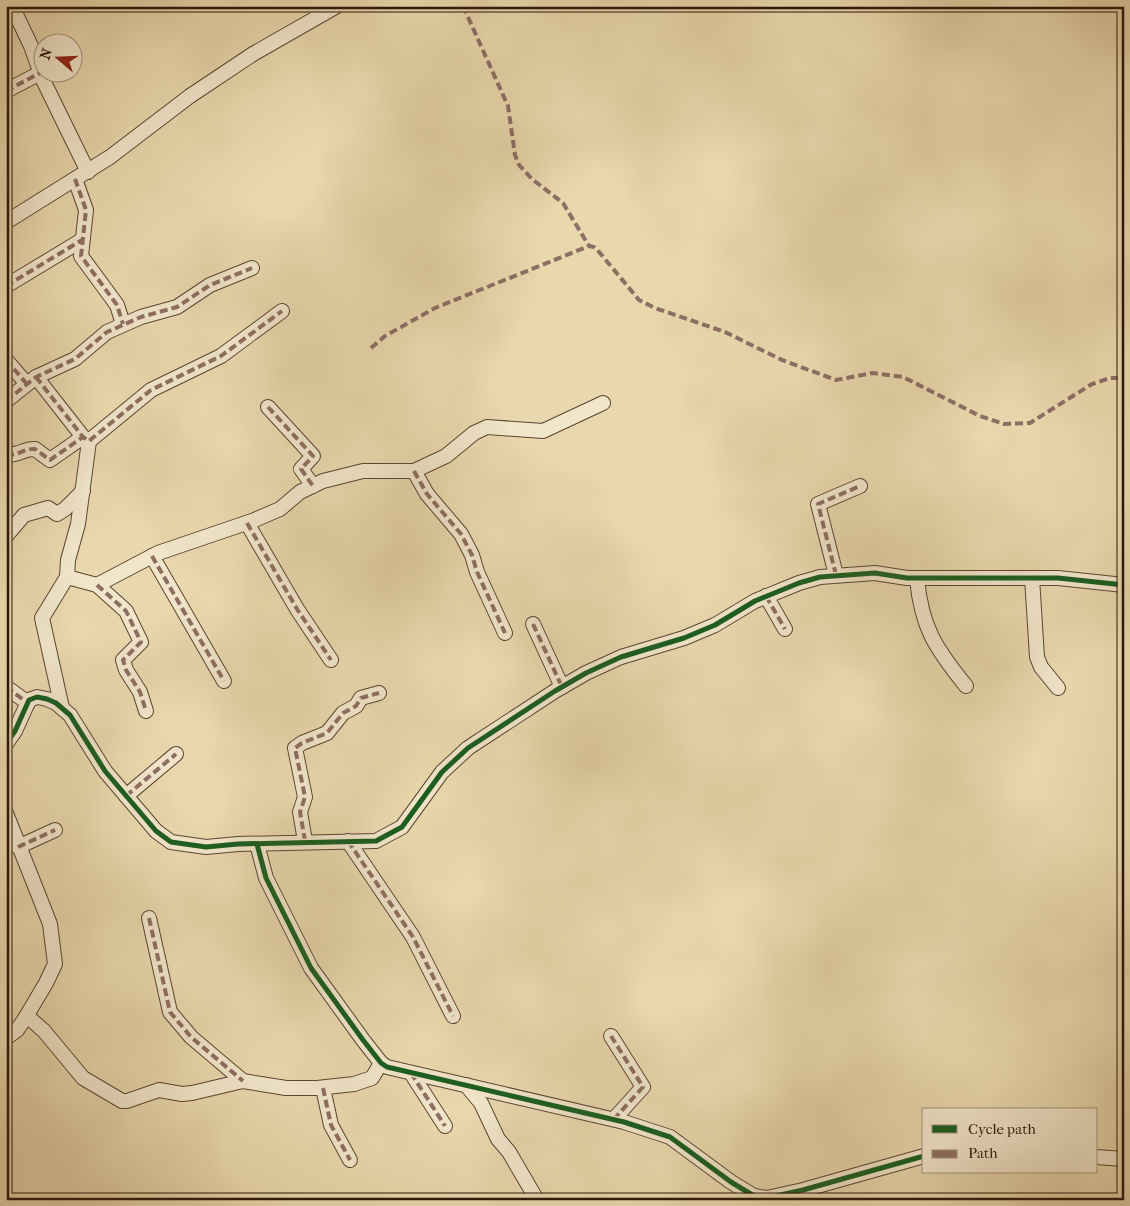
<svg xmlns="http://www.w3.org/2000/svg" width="1130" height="1206" viewBox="0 0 1130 1206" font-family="'IM FELL French Canon',serif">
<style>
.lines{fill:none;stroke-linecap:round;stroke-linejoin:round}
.minor-casing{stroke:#5a4631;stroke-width:16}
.minor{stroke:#f1e5ca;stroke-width:14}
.quiet{stroke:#8d6e63;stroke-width:4;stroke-dasharray:8 4;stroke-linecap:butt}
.cycleway-casing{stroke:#f1e5ca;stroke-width:8}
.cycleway{stroke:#1b5e20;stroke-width:5}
</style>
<rect width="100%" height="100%" fill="#e9d7ad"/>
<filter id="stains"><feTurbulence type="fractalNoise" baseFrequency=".004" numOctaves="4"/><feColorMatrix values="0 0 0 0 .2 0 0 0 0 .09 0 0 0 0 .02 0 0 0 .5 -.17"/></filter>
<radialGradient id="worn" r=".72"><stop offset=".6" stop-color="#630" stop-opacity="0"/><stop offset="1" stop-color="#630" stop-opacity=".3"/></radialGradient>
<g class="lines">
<g class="minor-casing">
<g id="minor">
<polyline points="12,6 31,46 44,82 88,172"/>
<polyline points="6,91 40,73"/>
<polyline points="75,179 86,210 81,256 117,305 123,324"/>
<polyline points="6,222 110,157 190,96 253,54 337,6"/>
<polyline points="6,286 82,240"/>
<polyline points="6,360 27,384"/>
<polyline points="36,377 83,437 89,441 151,390 221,356 282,311"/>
<polyline points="6,401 36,377 75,359 107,332 141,317 177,307 210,285 252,268"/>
<polyline points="268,407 313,456 301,469 313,486"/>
<path d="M6 454C17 457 24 448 35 449L50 460 83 437"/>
<polyline points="414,471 427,494 461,534 472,555 477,572 505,633"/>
<polyline points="247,523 297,609 331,660"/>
<polyline points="6,536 24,515 48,508 57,514 65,509 83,491"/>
<polyline points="152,556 224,681"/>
<polyline points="836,575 818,504 860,486"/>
<polyline points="67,577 68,560 78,524 89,441"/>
<path d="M917 578C921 627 936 649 966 686"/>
<polyline points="1032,578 1037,657 1041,667 1058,688"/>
<polyline points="97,585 126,611 141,642 123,660 126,670 140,692 146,711"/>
<polyline points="766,596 785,629"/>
<polyline points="533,624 562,687"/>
<polyline points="6,687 28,703"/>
<polyline points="62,708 42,618 67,577 97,585 158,553 252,521 280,509 300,492 323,481 363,471 414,471 446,456 474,433 487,427 543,431 603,403"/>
<polyline points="6,744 15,731 29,700 37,697 47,699 56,703 70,715 105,771 156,831 171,842 206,847 238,844 376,841 402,827 442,772 468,748 555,691 586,673 621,657 684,638 715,625 755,601 799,583 820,577 875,573 907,578 1058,578 1124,585"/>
<polyline points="126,796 176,754"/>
<polyline points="6,813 50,924 55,964 46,983 24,1020 17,1030 6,1038"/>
<polyline points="305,841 300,812 305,797 295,748 302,743 327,733 343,713 356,706 361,698 379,693"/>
<polyline points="348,841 413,937 453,1016"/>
<polyline points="257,844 266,878 311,968 363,1040 381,1063 387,1067 624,1122 670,1137 731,1182 754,1196 767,1198 803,1190 924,1156"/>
<polyline points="18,847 55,830"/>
<polyline points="149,918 170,1012 191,1037 243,1081"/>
<polyline points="27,1016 44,1031 83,1078 122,1101 127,1101 159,1090 182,1094 192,1093 243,1081 286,1088 317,1088 354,1084 372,1078 381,1063"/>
<polyline points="611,1036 643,1087 614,1119"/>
<polyline points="411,1073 445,1126"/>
<polyline points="466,1085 481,1103 498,1139 509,1152 537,1200"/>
<polyline points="323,1088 331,1125 350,1160"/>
<polyline points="1096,1157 1124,1159"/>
</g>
</g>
<use href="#minor" class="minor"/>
<g class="quiet">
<polyline points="463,6 508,106 515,155 519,165 532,179 563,203 589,246"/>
<polyline points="6,91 40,73"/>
<polyline points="75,179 86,210 81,256 117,305 123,324"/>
<polyline points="6,286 82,240"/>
<polyline points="371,348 385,336 435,308 589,246 594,247 600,253 639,300 655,308 725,332 782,360 836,380 873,373 903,377 980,416 1004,424 1030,423 1092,384 1110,378 1124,378"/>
<polyline points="6,360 27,384"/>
<polyline points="36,377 83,437 89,441 151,390 221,356 282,311"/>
<polyline points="6,401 36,377 75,359 107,332 141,317 177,307 210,285 252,268"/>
<polyline points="268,407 313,456 301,469 313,486"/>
<path d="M6 454C17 457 24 448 35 449L50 460 83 437"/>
<polyline points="414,471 427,494 461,534 472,555 477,572 505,633"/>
<polyline points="247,523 297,609 331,660"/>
<polyline points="152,556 224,681"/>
<polyline points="836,575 818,504 860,486"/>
<polyline points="97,585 126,611 141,642 123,660 126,670 140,692 146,711"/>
<polyline points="766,596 785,629"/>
<polyline points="533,624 562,687"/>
<polyline points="6,687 28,703"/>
<polyline points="126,796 176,754"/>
<polyline points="305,841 300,812 305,797 295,748 302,743 327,733 343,713 356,706 361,698 379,693"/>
<polyline points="348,841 413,937 453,1016"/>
<polyline points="18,847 55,830"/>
<polyline points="149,918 170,1012 191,1037 243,1081"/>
<polyline points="611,1036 643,1087 614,1119"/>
<polyline points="411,1073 445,1126"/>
<polyline points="323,1088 331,1125 350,1160"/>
</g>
<g class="cycleway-casing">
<g id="cycleway">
<polyline points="6,744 15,731 29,700 37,697 47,699 56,703 70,715 105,771 156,831 171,842 206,847 238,844 376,841 402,827 442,772 468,748 555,691 586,673 621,657 684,638 715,625 755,601 799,583 820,577 875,573 907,578 1058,578 1124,585"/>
<polyline points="257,844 266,878 311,968 363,1040 381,1063 387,1067 624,1122 670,1137 731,1182 754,1196 767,1198 803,1190 924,1156"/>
</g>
</g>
<use href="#cycleway" class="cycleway"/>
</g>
<rect width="1130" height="1206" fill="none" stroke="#e9d7ad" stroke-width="25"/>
<rect x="8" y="8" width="1115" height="1191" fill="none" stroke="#2b1608" stroke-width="2.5"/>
<rect x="12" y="12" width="1105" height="1181" fill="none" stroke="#2b1608"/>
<rect x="922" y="1108" width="175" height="65" fill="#f1e5ca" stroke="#a2927c"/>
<rect x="932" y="1125" width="25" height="8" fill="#1b5e20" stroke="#a2927c"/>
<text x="968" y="1134" font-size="15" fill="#2b1608">Cycle path</text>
<rect x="932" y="1150" width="25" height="8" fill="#8d6e63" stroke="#a2927c"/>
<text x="968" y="1158" font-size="15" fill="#2b1608">Path</text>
<g transform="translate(58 58) rotate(289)"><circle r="24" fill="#f1e5ca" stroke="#a2927c"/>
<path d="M0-4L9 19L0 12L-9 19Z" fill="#8f2418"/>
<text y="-8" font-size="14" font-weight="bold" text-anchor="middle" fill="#2b1608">N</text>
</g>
<rect width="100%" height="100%" filter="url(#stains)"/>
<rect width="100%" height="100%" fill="url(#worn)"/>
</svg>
